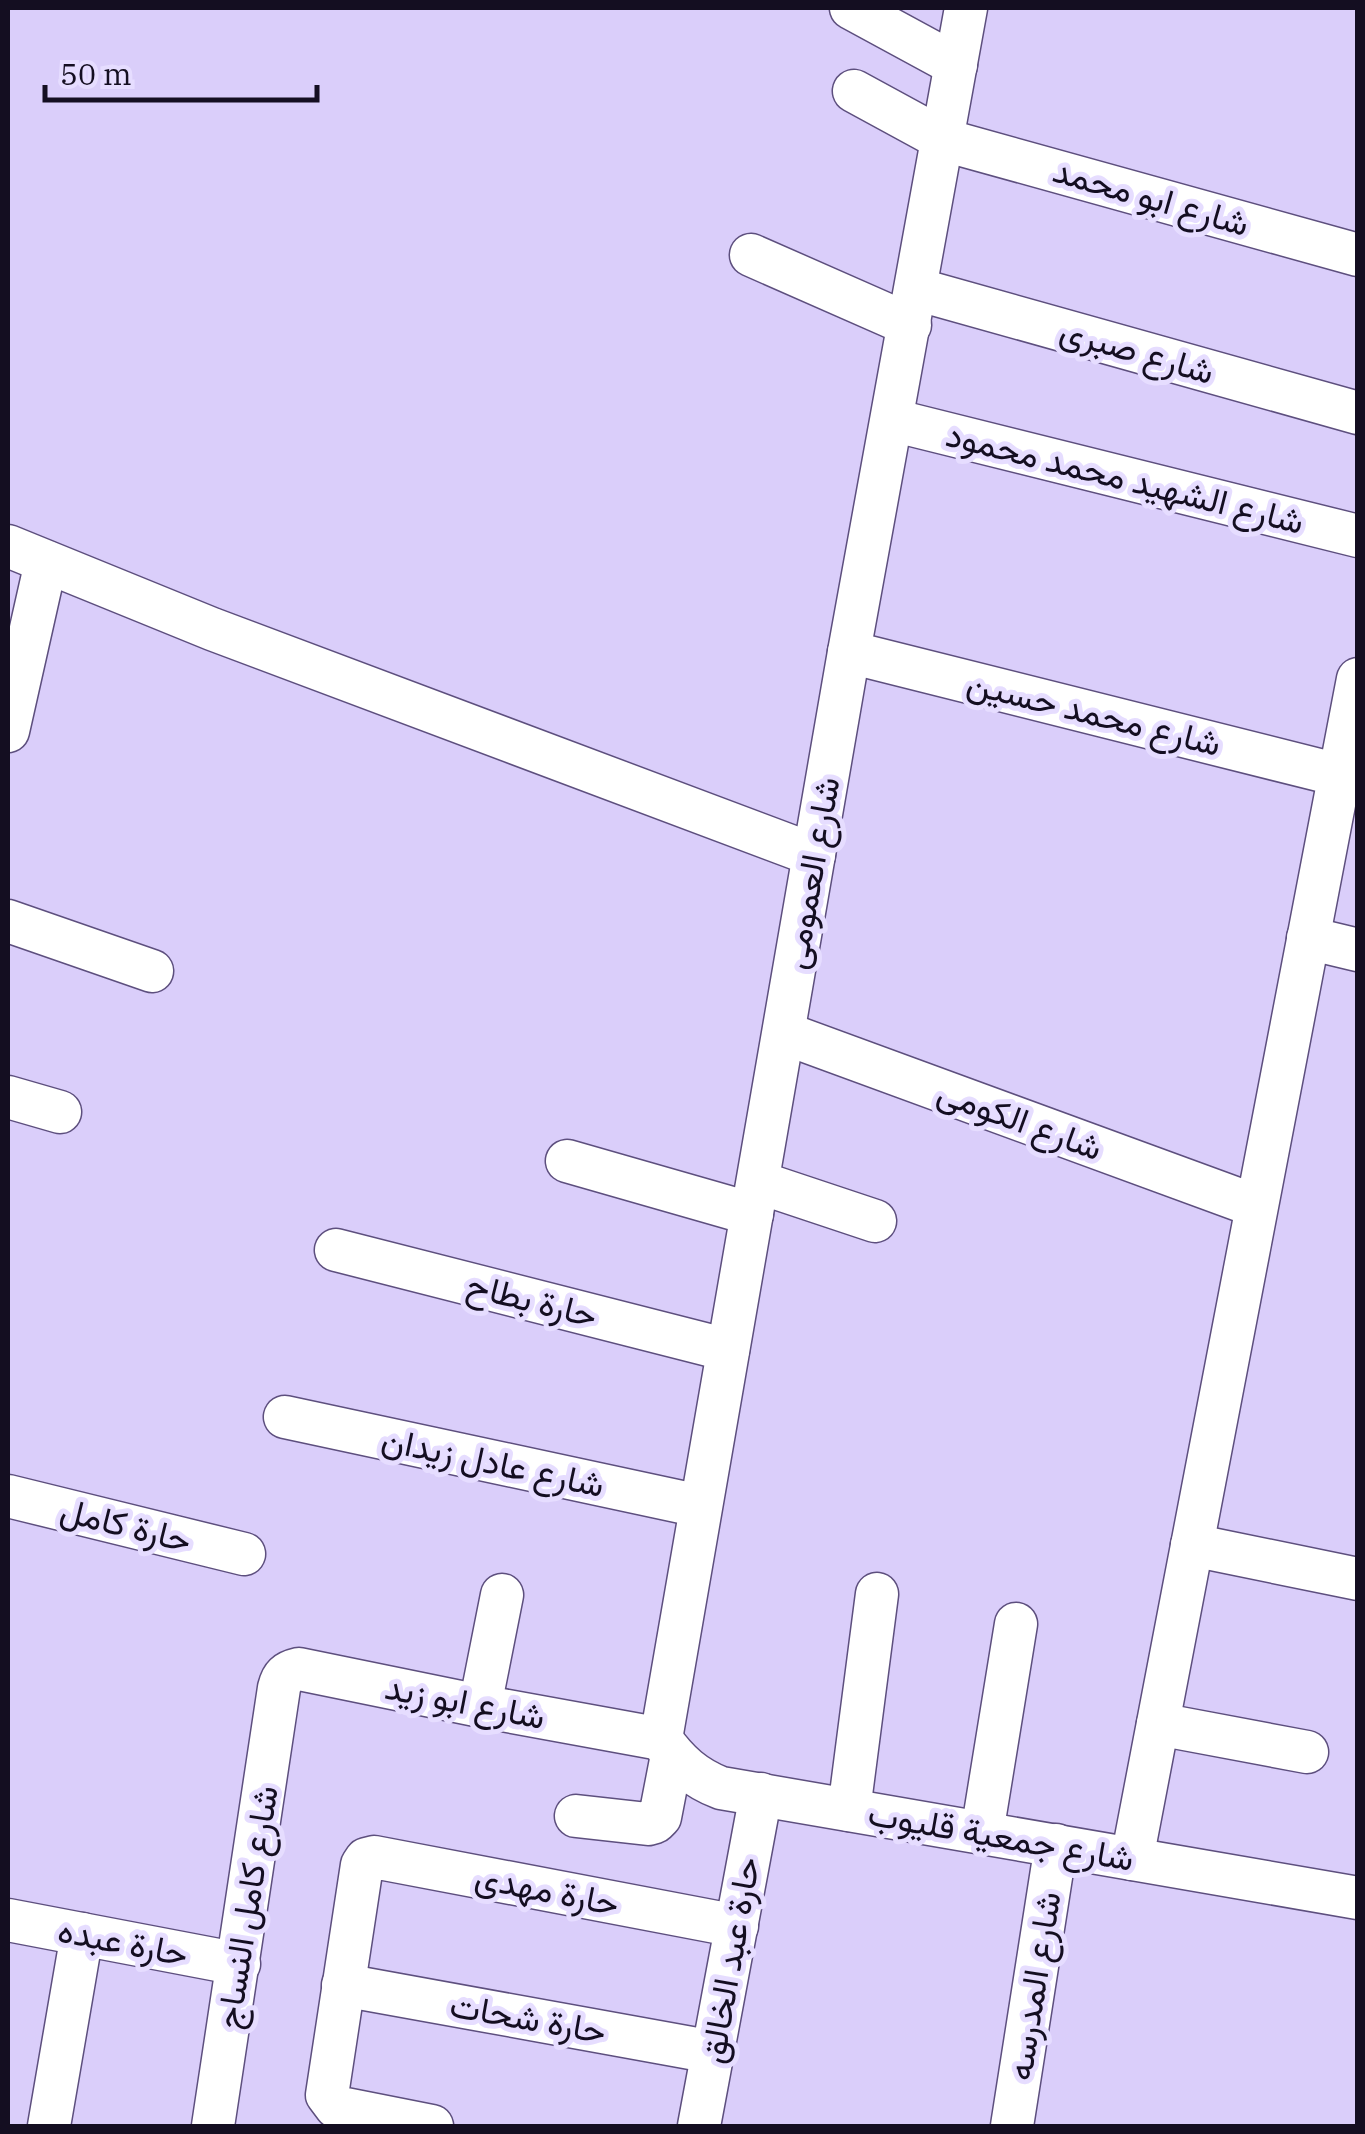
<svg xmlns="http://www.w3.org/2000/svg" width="1365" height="2134" viewBox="0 0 1365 2134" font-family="'IBM Plex Serif',Vazirmatn,serif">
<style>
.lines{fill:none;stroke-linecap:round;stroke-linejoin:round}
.minor-casing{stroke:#5d4f7e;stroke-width:45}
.minor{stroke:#fff;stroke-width:42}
.labels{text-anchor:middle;stroke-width:10;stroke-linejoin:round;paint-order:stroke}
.street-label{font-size:35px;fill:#140e21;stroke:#e6ddff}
</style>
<rect width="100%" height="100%" fill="#dacefa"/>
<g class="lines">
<g class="minor-casing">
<g id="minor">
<polyline points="851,8 956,65"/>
<polyline points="854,91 944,140 1358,255"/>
<polyline points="751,255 910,325"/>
<polyline points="916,289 1358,413"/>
<polyline points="892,420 1358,536"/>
<polyline points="8,546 212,629 814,855"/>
<polyline points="849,652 1339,775"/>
<polyline points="8,731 46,562"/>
<polyline points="8,921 152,971"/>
<polyline points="1308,938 1358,950"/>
<polyline points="784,1033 1256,1206"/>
<polyline points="8,1097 60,1112"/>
<polyline points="567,1161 752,1214"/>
<polyline points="758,1182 875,1221"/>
<polyline points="336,1250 728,1350"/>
<polyline points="285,1417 700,1506"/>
<polyline points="8,1496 244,1554"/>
<polyline points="1192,1545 1358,1579"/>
<polyline points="480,1706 502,1595"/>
<polyline points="1158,1724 1307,1752"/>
<polyline points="661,1739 849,652 966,8"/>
<path d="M661 1739C678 1763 695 1778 721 1788L1358 1898"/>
<polyline points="849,1810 877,1594"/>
<polyline points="576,1816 648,1824 655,1822 660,1817 672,1755"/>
<polyline points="982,1833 1016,1624"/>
<polyline points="1132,1859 1358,679"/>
<polyline points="8,1920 239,1964"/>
<polyline points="343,1985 713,2052"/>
<polyline points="49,2126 82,1934"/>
<path d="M213 2126 279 1688C282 1676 286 1672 299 1669L480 1706 661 1739"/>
<polyline points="432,2126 336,2107 327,2095 362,1865 366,1859 374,1857 737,1926"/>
<polyline points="699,2126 761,1794"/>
<polyline points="1012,2126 1056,1845"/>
</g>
</g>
<use href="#minor" class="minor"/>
</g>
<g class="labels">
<g class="street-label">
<text transform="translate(1151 197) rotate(16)" y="12">شارع ابو محمد</text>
<text transform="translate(1137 351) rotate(16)" y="12">شارع صبرى</text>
<text transform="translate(1125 478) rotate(14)" y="12">شارع الشهيد محمد محمود</text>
<text transform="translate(1094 713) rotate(14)" y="12">شارع محمد حسين</text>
<text transform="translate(811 873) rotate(-80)" y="12">شارع العمومى</text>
<text transform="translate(1020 1120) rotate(20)" y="12">شارع الكومى</text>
<text transform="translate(532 1300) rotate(14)" y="12">حارة بطاح</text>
<text transform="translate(493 1462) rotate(12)" y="12">شارع عادل زيدان</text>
<text transform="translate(126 1525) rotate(14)" y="12">حارة كامل</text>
<text transform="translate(465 1702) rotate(11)" y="12">شارع ابو زيد</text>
<text transform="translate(1001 1836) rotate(10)" y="12">شارع جمعية قليوب</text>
<text transform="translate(547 1890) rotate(11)" y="12">حارة مهدى</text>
<text transform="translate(247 1907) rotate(-81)" y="12">شارع كامل النساج</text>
<text transform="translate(123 1942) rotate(11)" y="12">حارة عبده</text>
<text transform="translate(730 1960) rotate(-80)" y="12">حارة عبد الخالق</text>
<text transform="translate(1034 1986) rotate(-81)" y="12">شارع المدرسه</text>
<text transform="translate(528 2018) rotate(10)" y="12">حارة شحات</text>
</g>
</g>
<rect width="1365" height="2134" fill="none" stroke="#140e21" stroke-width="20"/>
<path d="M45 85v15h272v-15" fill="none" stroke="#140e21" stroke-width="5"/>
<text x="60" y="85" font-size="30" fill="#140e21" stroke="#e6ddff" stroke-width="8" paint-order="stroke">50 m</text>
</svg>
